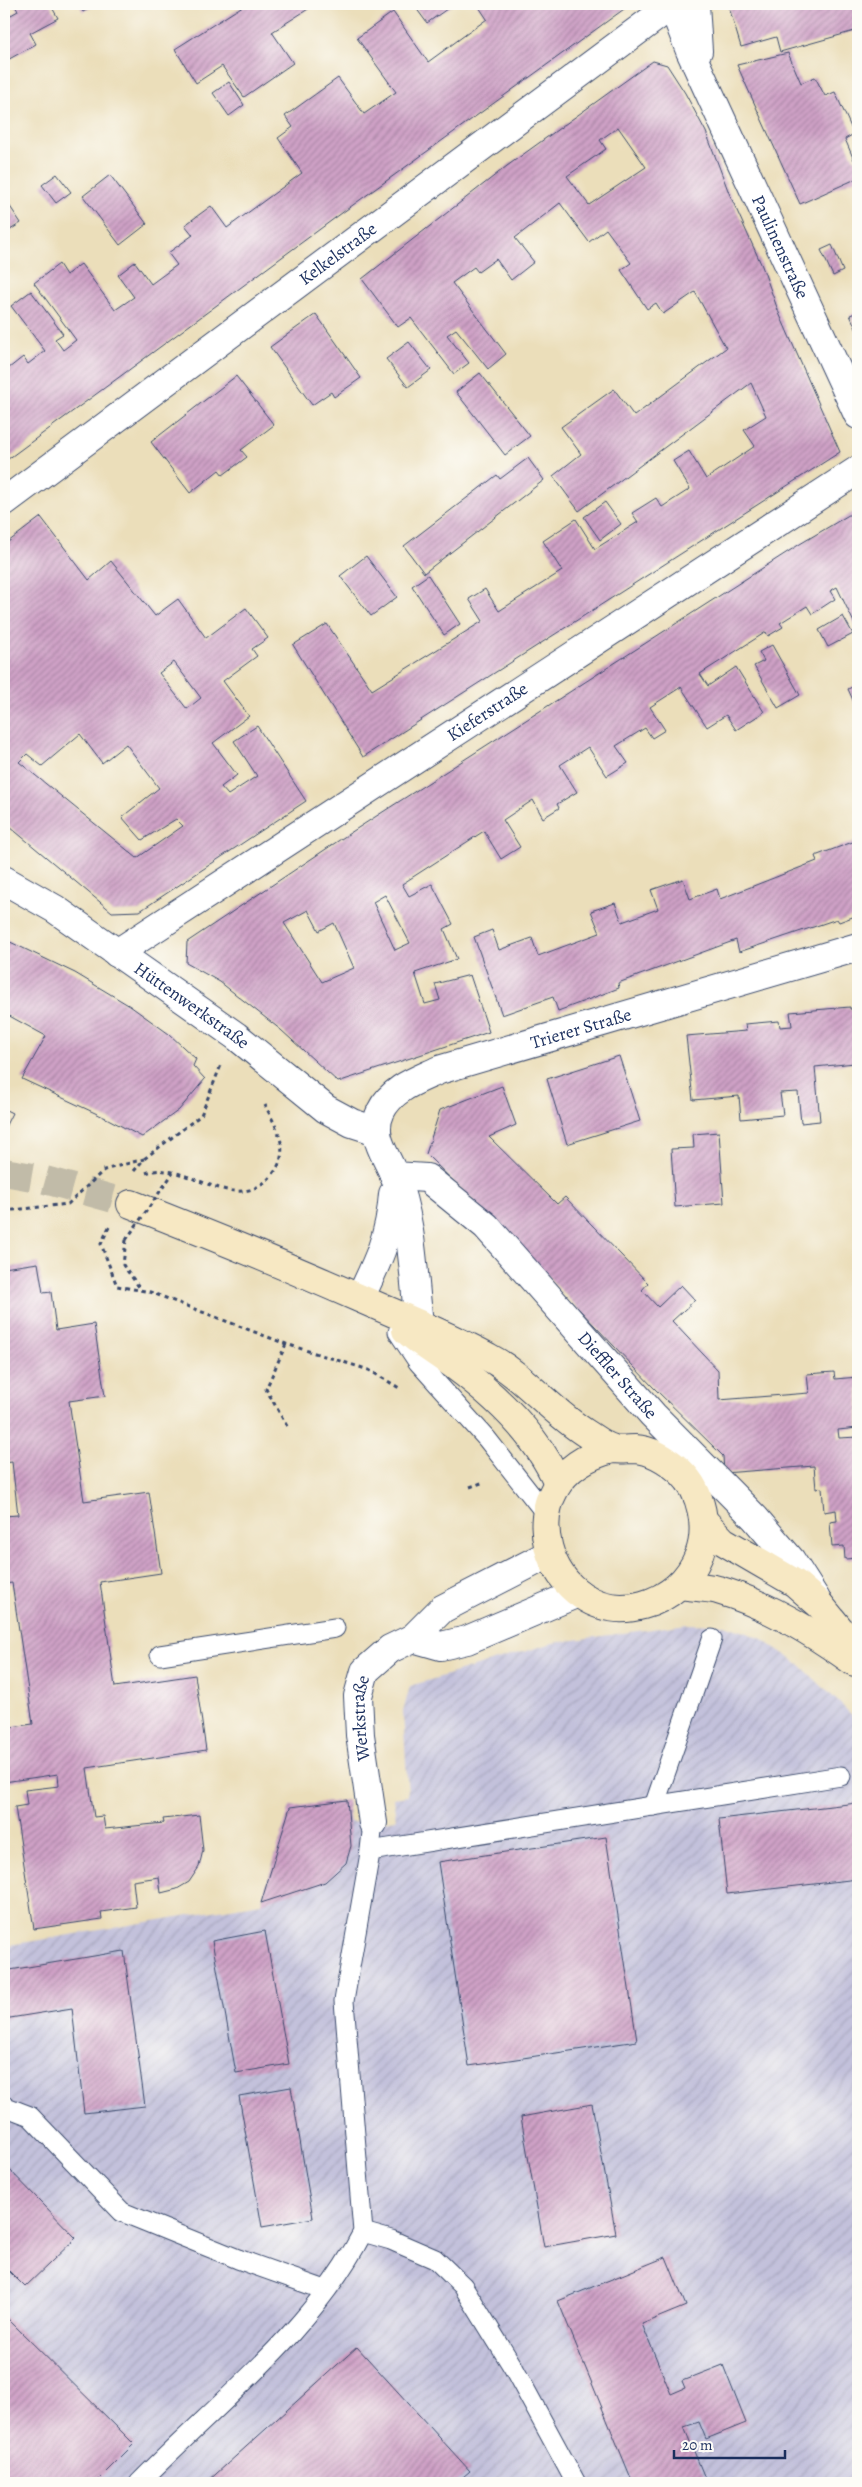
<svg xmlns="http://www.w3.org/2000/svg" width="862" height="2487" viewBox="0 0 862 2487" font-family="Alegreya,serif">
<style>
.industrial{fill:url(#industrial-furrows)}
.building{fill:url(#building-hatch);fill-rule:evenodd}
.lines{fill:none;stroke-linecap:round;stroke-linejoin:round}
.secondary-tunnel{stroke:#c1bba8;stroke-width:28;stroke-dasharray:28 14;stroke-linecap:butt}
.lane-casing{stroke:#3a496c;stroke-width:21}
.street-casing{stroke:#3a496c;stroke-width:30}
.secondary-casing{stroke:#3a496c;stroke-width:30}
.path{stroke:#3a496c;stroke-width:3;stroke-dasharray:4 4;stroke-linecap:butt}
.lane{stroke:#fff;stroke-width:19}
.street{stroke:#fff;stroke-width:28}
.secondary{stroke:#f7e8c3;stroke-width:28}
.path-bridge{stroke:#3a496c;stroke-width:3;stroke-dasharray:4 4;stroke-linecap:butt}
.labels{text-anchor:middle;stroke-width:5;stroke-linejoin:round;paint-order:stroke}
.street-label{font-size:18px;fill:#1b2f5e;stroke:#fdfcf7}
</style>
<defs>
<pattern id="industrial-furrows" width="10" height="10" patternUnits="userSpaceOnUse" patternTransform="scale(1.25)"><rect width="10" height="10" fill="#c3c1db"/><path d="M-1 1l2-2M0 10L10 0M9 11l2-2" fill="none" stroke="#a7a6be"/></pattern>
<pattern id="building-hatch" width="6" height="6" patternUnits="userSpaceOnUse" patternTransform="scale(1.25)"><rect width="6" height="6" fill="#cfa1c6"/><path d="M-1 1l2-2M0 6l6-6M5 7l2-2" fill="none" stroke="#a784a4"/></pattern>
</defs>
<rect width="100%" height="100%" fill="#fdfcf7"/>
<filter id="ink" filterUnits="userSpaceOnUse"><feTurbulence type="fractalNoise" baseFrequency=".02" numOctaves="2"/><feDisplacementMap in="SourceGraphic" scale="10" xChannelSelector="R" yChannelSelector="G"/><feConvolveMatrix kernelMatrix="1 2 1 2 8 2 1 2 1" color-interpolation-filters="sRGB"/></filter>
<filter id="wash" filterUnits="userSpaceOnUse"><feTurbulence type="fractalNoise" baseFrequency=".0096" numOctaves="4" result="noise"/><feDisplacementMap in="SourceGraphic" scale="20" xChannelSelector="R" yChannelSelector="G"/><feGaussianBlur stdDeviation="1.12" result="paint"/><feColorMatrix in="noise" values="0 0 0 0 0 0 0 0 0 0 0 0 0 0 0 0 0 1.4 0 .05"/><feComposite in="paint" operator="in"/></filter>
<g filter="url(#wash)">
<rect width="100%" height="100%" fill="#ebdeba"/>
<polygon class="industrial" points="687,1624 725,1625 760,1638 799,1664 858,1721 858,2483 4,2483 4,1946 261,1903 290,1807 347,1800 350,1822 373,1823 396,1819 393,1798 408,1796 403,1712 410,1686 553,1643"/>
<g id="blocks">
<g class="building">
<polygon points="14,4 50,4 58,18 30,33 36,44 4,62 4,19 18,11"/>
<polygon points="79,4 97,4 83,12"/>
<polygon points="246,4 316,4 272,32 293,63 244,97 222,66 196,83 175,49"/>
<polygon points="413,4 454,4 427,23"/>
<polygon points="477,4 631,4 335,218 4,462 4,372 23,357 28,364 45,351 11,306 31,291 63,334 55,339 63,350 76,340 34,283 59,264 66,275 81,264 115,310 134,297 118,275 135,262 151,284 177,265 168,253 193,235 185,225 211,206 227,228 302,173 278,138 293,127 285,116 338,78 364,114 396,92 357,38 393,12 428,62 487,19"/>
<polygon points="728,4 858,4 858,30 780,52 776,37 741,47"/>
<polygon points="788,53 801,83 815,77 825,96 835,92 854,134 845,139 854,160 858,158 858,178 800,204 737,65"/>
<path d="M653 61 667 65 685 93 706 132 729 193 762 266 779 313 840 452 363 757 293 645 327 624 372 690 483 621 469 599 485 589 499 611 562 571 543 541 576 519 595 549 638 522 632 513 656 498 662 507 690 489 673 461 689 451 706 479 755 446 744 430 766 416 751 383 579 511 553 476 581 454 561 427 614 389 634 416 726 348 695 292 663 314 656 303 647 309 621 270 631 263 606 229 589 242 560 203 515 238 534 262 511 280 496 259 478 272 474 267 452 283 506 354 488 369 456 329 447 335 469 363 454 374 411 318 398 327 362 279 507 166ZM618 127 646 167 589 205 567 176 606 149 600 140Z"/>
<polygon points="229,82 244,105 229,116 213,93"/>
<polygon points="57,174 71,192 56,203 42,185"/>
<polygon points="110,175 147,224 120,245 83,196"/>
<polygon points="7,202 21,223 4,234 4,204"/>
<polygon points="832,245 843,271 833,276 821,250"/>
<polygon points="858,312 858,333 850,315"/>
<polygon points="316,314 361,378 334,397 331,392 312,405 270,347"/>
<polygon points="409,342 431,370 408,387 386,359"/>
<polygon points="480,373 530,436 505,455 456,392"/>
<polygon points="236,376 274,425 241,450 247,457 223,475 219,470 190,493 151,442"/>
<polygon points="528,458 544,480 424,573 404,546 497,475 500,479"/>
<polygon points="605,502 621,524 600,540 584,517"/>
<path d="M852 513H858V631L837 587 830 591 835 599 812 614 807 606 780 623 783 627 768 636 766 632 700 674 708 686 736 667 764 712 736 730 726 715 707 727 681 687 650 707 665 730 652 738 645 728 616 746 628 763 607 776 588 747 560 765 577 792 557 804 559 808 543 818 533 800 503 820 520 847 501 859 484 831 402 884 409 896 432 884 453 924 444 929 457 959 415 973 425 1004 440 1000 435 984 470 975 489 1032 338 1082 281 1030 220 982 186 963 187 942 347 835 800 544ZM385 895 410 943 395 950 373 902ZM308 910 319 931 334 923 354 968 322 982 284 923Z"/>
<path d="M41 517 89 580 111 561 155 616 178 599 206 638 246 608 268 638 252 649 257 656 223 681 249 716 213 743 237 775 221 787 228 795 257 776 234 741 257 726 306 801 140 911 112 912 4 822V545ZM174 662 201 698 187 709 159 673ZM80 734 102 763 126 744 159 788 122 817 142 840 176 819 183 826 137 858 19 762 27 754 42 766Z"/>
<polygon points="366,556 397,597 371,616 340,576"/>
<polygon points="428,575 460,624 444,635 412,586"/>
<polygon points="843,616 853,634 828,647 819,630"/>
<polygon points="772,645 800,695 778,708 754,666 764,661 759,652"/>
<polygon points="858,684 858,708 857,709 848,689"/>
<polygon points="858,840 858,915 839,922 837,919 739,952 736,940 618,983 619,988 558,1011 553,997 502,1015 474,937 492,930 499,950 532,938 538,956 600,933 591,911 615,903 622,922 658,909 651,890 683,879 690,899 717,889 720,899 817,861 815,856"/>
<polygon points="4,939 75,973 130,1006 169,1034 196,1059 193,1066 205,1079 179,1110 142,1137 108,1119 22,1079 46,1036 4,1013"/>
<polygon points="850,1007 850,1009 858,1009 858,1074 856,1074 855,1063 815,1067 820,1121 801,1123 798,1092 780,1093 783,1115 741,1119 739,1096 693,1100 686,1036 746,1031 745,1024 779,1021 780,1027 792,1026 790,1012"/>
<polygon points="619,1056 640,1121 567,1144 547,1079"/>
<polygon points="502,1086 516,1125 489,1137 557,1204 565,1197 648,1283 642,1290 658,1307 681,1285 695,1300 672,1321 718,1370 719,1400 809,1393 807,1374 834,1372 835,1379 858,1377 858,1428 838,1430 839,1438 858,1437 858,1558 845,1559 844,1546 832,1547 830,1522 837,1521 836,1510 824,1512 822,1488 816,1489 814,1466 724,1473 723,1456 653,1387 517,1244 426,1154 440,1110"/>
<polygon points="4,1109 12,1113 4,1129"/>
<polygon points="719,1132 724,1203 675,1207 671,1149 694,1148 693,1134"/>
<polygon points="38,1263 43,1293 51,1292 56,1330 94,1324 105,1396 69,1401 84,1501 149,1492 161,1573 100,1582 115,1687 195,1675 206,1750 87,1768 94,1817 103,1816 105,1829 164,1823 163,1819 199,1815 203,1850 199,1867 189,1882 177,1889 161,1893 159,1877 133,1881 136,1907 101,1912 102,1919 34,1929 15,1807 27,1805 25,1790 59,1786 58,1774 4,1782 4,1728 33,1724 12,1583 4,1584 4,1516 18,1515 12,1462 4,1463 4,1268"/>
<polygon points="347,1800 351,1846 346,1863 325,1882 261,1903 290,1807"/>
<polygon points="857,1803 858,1879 727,1894 719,1819"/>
<polygon points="606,1837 637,2041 469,2066 438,1862"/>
<polygon points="265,1931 289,2064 236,2073 212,1941"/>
<polygon points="124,1951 145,2106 84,2113 72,2008 4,2019 4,1971"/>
<polygon points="291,2087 313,2218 262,2227 239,2096"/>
<polygon points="592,2104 616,2234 544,2247 521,2117"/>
<polygon points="4,2164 76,2238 25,2287 4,2266"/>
<polygon points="666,2257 686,2306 642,2324 671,2394 685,2388 682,2381 723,2365 746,2423 706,2439 699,2422 684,2427 707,2483 633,2483 558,2301"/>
<polygon points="4,2315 134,2444 95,2483 4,2483"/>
<polygon points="357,2347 470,2471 456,2483 206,2483"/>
</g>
</g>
</g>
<g filter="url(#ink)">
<use href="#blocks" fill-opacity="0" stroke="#3a496c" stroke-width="1"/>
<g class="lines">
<polyline class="secondary-tunnel" points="4,1172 38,1178 131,1204"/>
<g class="lane-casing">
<g id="lane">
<polyline points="398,1332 418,1362 487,1439 546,1514"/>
<polyline points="160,1655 335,1628"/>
<polyline points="654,1806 712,1639"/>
<polyline points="370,1851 841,1776"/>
<polyline points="4,2106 30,2116 122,2212 238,2259 325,2290"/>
<polyline points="363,2232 391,2240 435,2259 463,2286 513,2367 576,2483"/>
<path d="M139 2483C216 2404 312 2332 363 2232L344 2001 369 1859 373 1823"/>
</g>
</g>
<g class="street-casing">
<g id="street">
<path id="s1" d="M672 4 690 51 858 415"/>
<polyline points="695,4 698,51"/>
<path id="s2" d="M4 502 672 5"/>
<path id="s3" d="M4 880 55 909 236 1036 326 1109 352 1123 377 1131"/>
<path id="s4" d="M117 953 858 470"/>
<path id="s5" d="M394 1176 427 1178 486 1226 653 1415 755 1518 791 1560 816 1599"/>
<path d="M360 1298C378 1261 390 1236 393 1194"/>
<path id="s6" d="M414 1337 419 1323C413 1275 413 1220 394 1175 386 1154 369 1136 381 1111 392 1088 418 1080 439 1070L858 947"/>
<polyline points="413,1638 441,1646 467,1640 578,1593"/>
<path id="s7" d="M373 1823 360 1735 358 1696 365 1671 390 1649 413 1638 442 1609 549 1554"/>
</g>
</g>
<g class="secondary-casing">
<g id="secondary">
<path d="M131 1204C208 1234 284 1265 359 1298 402 1317 446 1334 488 1357 525 1376 551 1412 587 1434 595 1439 605 1447 614 1449 621 1450 628 1449 635 1449 652 1450 669 1461 681 1472 702 1492 709 1528 699 1555 689 1580 669 1598 643 1605 549 1631 495 1478 613 1449"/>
<path d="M406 1330C421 1344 439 1354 455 1366 497 1397 538 1436 558 1483"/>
<polyline points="704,1521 723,1541 795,1583 820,1605 842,1632 858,1659"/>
<path d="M680 1585C692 1587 706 1587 718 1590 767 1604 813 1632 854 1662"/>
</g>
</g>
<g class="path">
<polyline points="134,1171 144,1159 201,1115 221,1065"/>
<path d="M146 1173C186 1158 234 1219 272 1175 292 1151 277 1129 265 1105"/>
<polyline points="4,1211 68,1204 104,1170 144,1159"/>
<polyline points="109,1227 101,1244 117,1286 150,1292 286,1344 369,1370 401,1389"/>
<polyline points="126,1240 123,1265 142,1291"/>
<polyline points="286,1344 266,1389 288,1428"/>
<polyline points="470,1487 484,1482"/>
</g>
<use href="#lane" class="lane"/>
<use href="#street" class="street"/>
<use href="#secondary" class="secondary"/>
<polyline class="path-bridge" points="126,1240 173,1173"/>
</g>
</g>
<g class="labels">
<g class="street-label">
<text dy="6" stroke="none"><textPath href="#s1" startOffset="266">Paulinenstraße</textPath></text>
<text dy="6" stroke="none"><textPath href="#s2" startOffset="416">Kelkelstraße</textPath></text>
<text dy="6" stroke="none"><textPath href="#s4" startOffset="442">Kieferstraße</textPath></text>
<text dy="6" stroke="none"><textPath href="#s3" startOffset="226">Hüttenwerkstraße</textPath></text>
<text dy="6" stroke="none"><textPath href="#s6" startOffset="454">Trierer Straße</textPath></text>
<text dy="6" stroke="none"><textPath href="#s5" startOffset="308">Dieffler Straße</textPath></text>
<text dy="6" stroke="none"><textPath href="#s7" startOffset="106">Werkstraße</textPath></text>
</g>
</g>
<rect width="862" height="2487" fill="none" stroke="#fdfcf7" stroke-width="20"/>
<path d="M674 2450v8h111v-8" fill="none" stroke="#1b2f5e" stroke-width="2.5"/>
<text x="682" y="2450" font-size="15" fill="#1b2f5e" stroke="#fdfcf7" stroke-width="4" paint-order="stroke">20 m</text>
</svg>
